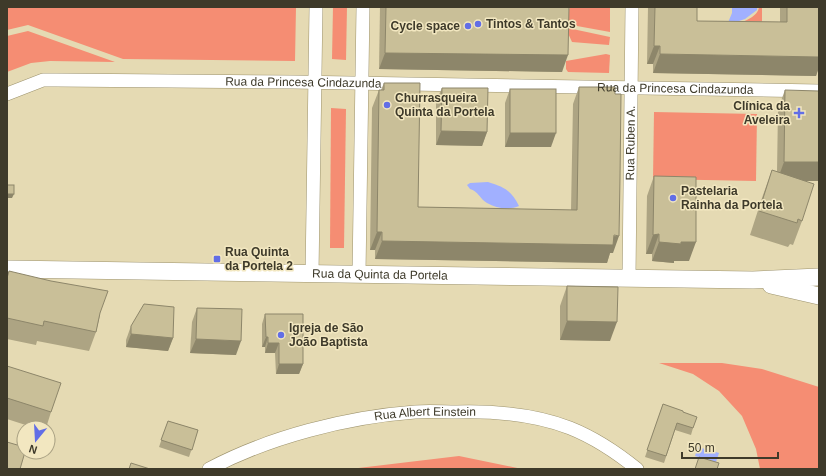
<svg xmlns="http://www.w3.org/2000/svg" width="826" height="476" viewBox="0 0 826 476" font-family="Arial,sans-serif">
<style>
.green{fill:#f58d73}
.water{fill:#a1b0ff}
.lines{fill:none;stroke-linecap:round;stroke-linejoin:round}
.minor-casing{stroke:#9d936d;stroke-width:14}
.tertiary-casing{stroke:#9d936d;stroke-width:18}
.minor{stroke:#fff;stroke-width:13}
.tertiary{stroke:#fff;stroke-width:17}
.wall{fill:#ada483}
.shaded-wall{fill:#8d866a}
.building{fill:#c9bf98;stroke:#8d866a}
.poi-dot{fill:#626ee6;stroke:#f2e7c0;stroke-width:1.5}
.labels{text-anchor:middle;stroke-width:3;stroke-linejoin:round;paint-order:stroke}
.poi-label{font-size:12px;font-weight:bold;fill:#3e3a2a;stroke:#f2e7c0;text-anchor:start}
.street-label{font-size:12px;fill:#3e3a2a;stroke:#f2e7c0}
</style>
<rect width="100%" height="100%" fill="#e5dab3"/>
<g class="green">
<polygon points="7,7 296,7 295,61 123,59 28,25 7,30"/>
<polygon points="333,7 347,7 346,60 332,59"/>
<polygon points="570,7 610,7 610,32 577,26 570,20 568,22 568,13"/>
<path d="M759 7H762V30L736 25C744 21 758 17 759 7Z"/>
<polygon points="568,28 610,37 609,45 572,42 567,31"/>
<polygon points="28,31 115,62 116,62 50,61 31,63 7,72 7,36"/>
<polygon points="606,54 610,55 609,73 568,72 566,69 566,61"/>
<polygon points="331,108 346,109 344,248 330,248"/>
<polygon points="654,112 757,114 756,181 653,179"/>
<polygon points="659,363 722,363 762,369 819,387 819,469 760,469 756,449 742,416 719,391 693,374"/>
<polygon points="459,456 522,469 350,469"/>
</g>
<g class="water">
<polygon points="732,7 757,7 757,10 745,19 727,25 732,13"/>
<path d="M488 182C504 187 511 190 519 206 509 210 497 209 487 203 480 199 478 191 470 189L467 185 470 183Z"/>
<polygon points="698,447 719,453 716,462 695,456"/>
</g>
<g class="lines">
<g class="minor-casing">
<g id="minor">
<path id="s1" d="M7 94 43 80H56L293 82 819 91"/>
<polyline points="312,274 316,7"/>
<polyline points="359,274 363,7"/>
<path id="s2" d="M629 278 632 7"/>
<path id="s3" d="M209 469C269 437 347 417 415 412 429 411 443 412 457 412 495 411 534 414 570 428 595 438 616 452 637 469"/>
</g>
</g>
<g class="tertiary-casing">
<g id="tertiary">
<path id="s4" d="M7 269 753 280 819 277"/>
<polyline points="771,285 819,296"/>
</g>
</g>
<use href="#minor" class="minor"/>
<use href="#tertiary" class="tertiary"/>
</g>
<g class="wall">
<polygon points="380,7 569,7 562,72 379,69"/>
<polygon points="648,7 697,7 697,21 780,22 780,7 819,7 819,67 816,76 653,73 653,64 647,64"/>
<polygon points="384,83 418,207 571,210 573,104 579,87 613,253 610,253 607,263 375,259 375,250 370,250 372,108 379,90 381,90"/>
<polygon points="442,88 487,132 482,146 436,145 436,101"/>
<polygon points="510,89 551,147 505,147 505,103"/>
<polygon points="785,90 819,181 805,181 802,221 793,245 790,244 788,247 750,235 763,195 772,170 777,172 778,109"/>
<polygon points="654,176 689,261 674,261 674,263 652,261 652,254 646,254 647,196"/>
<polygon points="7,278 100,315 96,332 89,351 37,341 36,345 7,339"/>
<polygon points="567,286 610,341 560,340 560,306"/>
<polygon points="197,308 236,355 190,353 192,322"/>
<polygon points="265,314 303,364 299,374 276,374 275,353 265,353 265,347 262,347 262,324"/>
<polygon points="131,326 173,338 168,351 126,347 126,340"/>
<polygon points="7,366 51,412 46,428 35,428 7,419"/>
<polygon points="663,404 683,412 693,428 691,435 675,430 664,463 645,457"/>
<polygon points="168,421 198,430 189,457 159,447"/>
</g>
<g class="shaded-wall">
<polygon points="654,46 660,46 653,64 647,64"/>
<polygon points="385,53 568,55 562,72 379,69"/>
<polygon points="660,54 819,57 819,67 816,76 653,73"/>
<polygon points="441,131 487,132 482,146 436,145"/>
<polygon points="510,133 556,133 551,147 505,147"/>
<polygon points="784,162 819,162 819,181 777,181"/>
<polygon points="7,194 14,194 12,198 7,198"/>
<polygon points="377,232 382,232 375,250 370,250"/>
<polygon points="659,234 652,254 646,254 653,235"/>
<polygon points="619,236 613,253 610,253 607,263 375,259 382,241"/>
<polygon points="659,242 696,242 689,261 674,261 674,263 652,261"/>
<polygon points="567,321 617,322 610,341 560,340"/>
<polygon points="131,334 173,338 168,351 126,347"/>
<polygon points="266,337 268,337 265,347 262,347"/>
<polygon points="196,339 241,341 236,355 190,353"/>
<polygon points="268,343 279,343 275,353 265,353"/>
<polygon points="279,364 303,364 299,374 276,374"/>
</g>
<g class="building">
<polygon points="386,7 569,7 568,55 385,53"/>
<polygon points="655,7 697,7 697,21 787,22 787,7 819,7 819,57 660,54 660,46 654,46"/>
<polygon points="384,83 420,83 418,207 577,210 579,87 615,87 615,94 621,94 620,178 619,236 614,235 613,245 382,241 382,232 377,232 378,160 379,90 384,90"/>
<polygon points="442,88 488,88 487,132 441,131"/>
<rect x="510" y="89" width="46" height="44"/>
<polygon points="785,90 819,91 819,162 784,162"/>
<polygon points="772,170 814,184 802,221 798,219 797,223 759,211"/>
<polygon points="654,176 696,177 696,242 681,242 681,244 659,242 659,234 653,235"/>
<rect x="7" y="185" width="7" height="9"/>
<polygon points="9,271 51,281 108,291 100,313 96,332 44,321 43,326 7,318 7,278"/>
<polygon points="567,286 618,287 617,322 567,321"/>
<polygon points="144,304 174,307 173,338 131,334 131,326"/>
<polygon points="197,308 242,309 241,341 196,339"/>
<polygon points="265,314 303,314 303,364 279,364 279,343 268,343 268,337 266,337"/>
<polygon points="7,366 61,383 51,412 7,398"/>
<polygon points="663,404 683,411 683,412 697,417 693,428 677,423 666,456 647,450"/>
<polygon points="168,421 198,430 192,450 161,440"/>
<polygon points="7,442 24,447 24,452 25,452 20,469 7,469"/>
<polygon points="699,457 719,463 717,469 695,469"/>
<polygon points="131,463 150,469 129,469"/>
</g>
<g class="poi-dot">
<circle cx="478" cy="24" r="4"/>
<circle cx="468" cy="26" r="4"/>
<circle cx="387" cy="105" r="4"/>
<path d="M797 107h4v4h4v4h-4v4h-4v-4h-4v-4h4z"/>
<circle cx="673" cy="198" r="4"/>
<rect x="213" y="255" width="8" height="8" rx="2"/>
<circle cx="281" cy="335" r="4"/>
</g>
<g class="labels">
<g class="poi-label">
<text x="486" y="28">Tintos &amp; Tantos</text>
<text x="460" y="30" text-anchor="end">Cycle space</text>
<text x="395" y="102">Churrasqueira<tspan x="395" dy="14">Quinta da Portela</tspan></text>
<text x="790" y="110" text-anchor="end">Clínica da<tspan x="790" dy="14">Aveleira</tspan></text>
<text x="681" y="195">Pastelaria<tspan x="681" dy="14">Rainha da Portela</tspan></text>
<text x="225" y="256">Rua Quinta<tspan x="225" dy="14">da Portela 2</tspan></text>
<text x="289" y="332">Igreja de São<tspan x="289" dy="14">João Baptista</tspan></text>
</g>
<g class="street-label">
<text dy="4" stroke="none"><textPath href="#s1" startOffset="299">Rua da Princesa Cindazunda</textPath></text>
<text dy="4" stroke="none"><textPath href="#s1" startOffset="671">Rua da Princesa Cindazunda</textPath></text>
<text dy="4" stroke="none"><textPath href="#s2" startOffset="135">Rua Ruben A.</textPath></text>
<text dy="4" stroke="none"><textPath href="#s4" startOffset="373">Rua da Quinta da Portela</textPath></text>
<text dy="4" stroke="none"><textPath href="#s3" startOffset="225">Rua Albert Einstein</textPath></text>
</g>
</g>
<rect width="826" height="476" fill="none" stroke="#3e3a2a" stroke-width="16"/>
<g transform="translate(36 440) rotate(198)"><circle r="19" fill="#f2e7c0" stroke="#aaa284"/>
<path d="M0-3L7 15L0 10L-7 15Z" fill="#626ee6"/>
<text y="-6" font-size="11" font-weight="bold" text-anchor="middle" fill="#3e3a2a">N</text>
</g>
<path d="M682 452v6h96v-6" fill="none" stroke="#3e3a2a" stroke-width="2"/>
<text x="688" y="452" font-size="12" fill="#3e3a2a" stroke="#f2e7c0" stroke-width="3" paint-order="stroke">50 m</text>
</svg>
